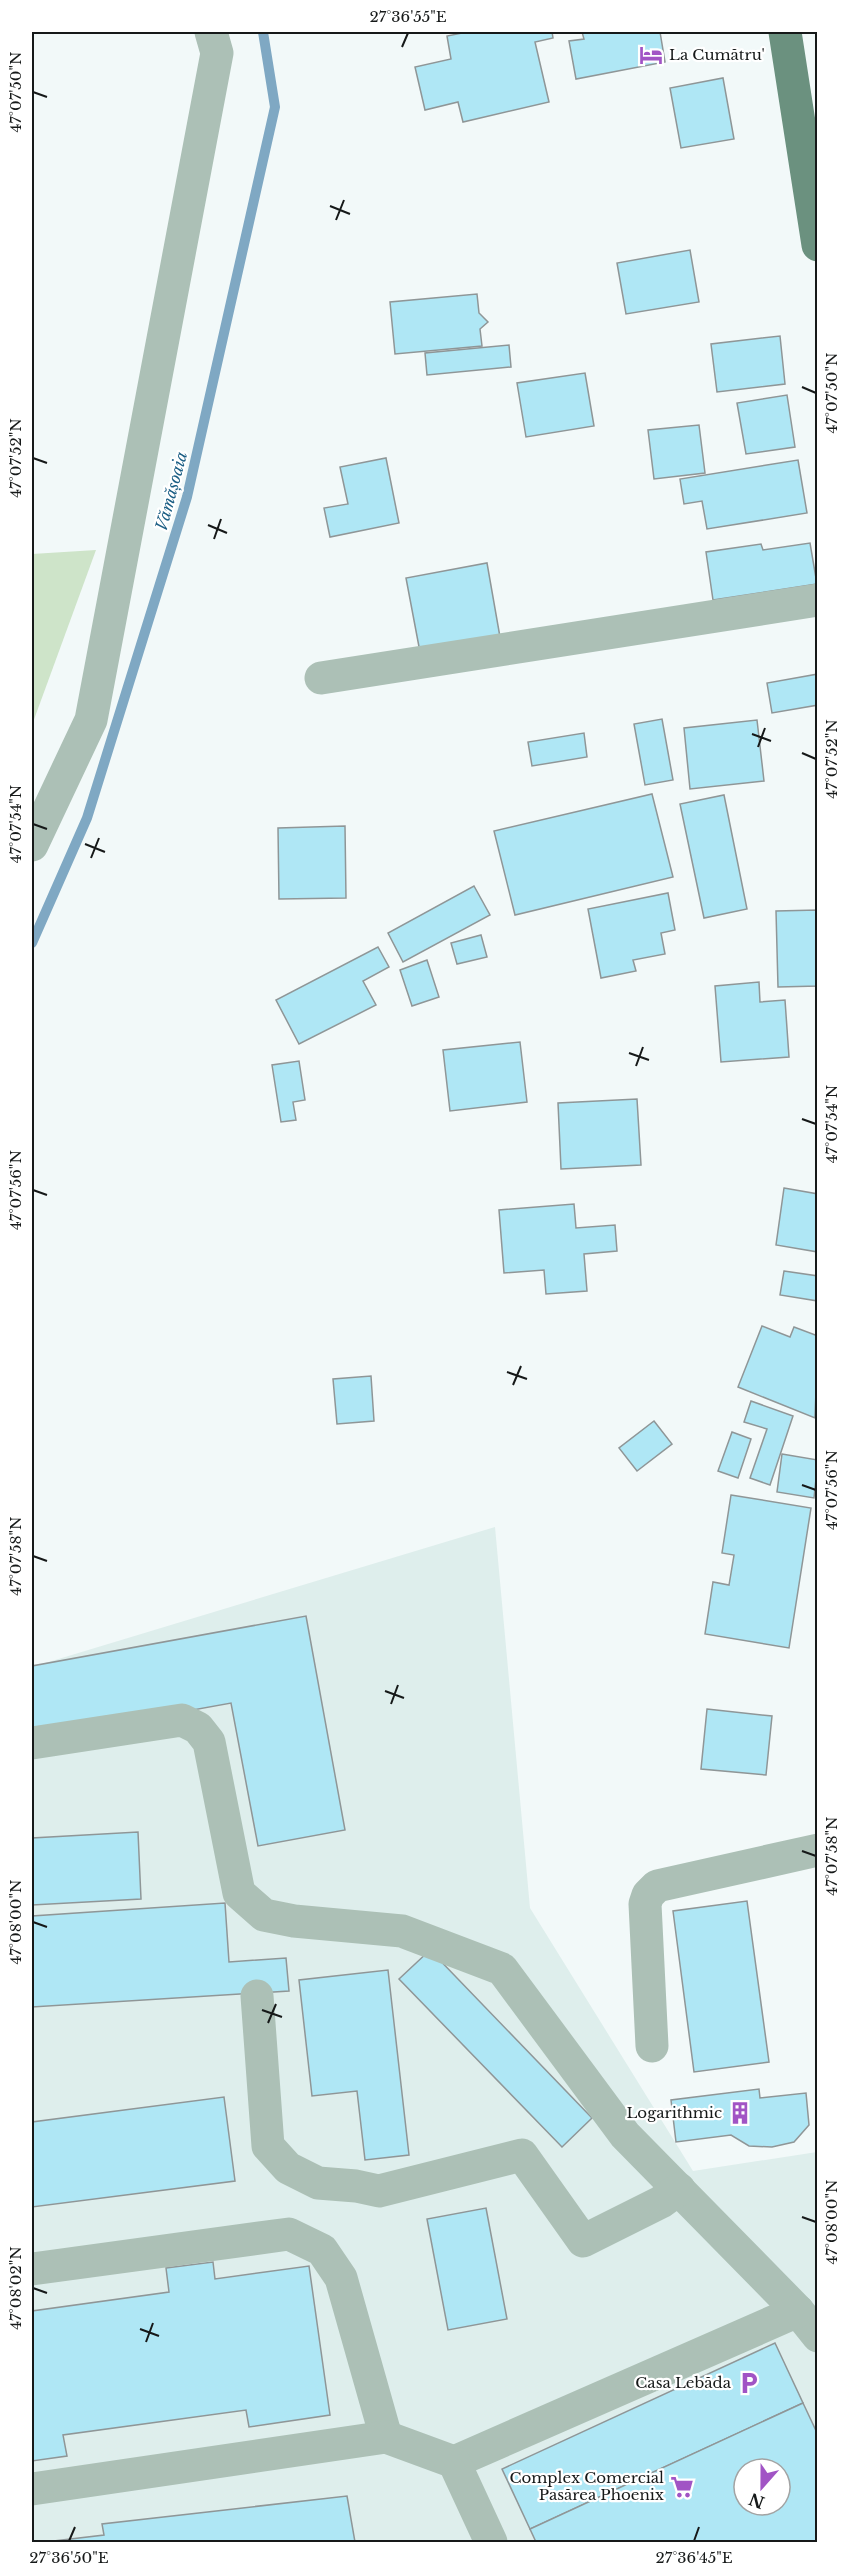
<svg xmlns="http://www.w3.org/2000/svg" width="849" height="2574" viewBox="0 0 849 2574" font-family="'Libre Baskerville',serif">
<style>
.built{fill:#deeeec;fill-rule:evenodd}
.green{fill:#cee4c9}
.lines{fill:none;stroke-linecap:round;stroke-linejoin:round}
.stream{stroke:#7fa8c3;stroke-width:10}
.building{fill:#afe7f5;stroke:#8f9697;stroke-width:1.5;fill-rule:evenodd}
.minor{stroke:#acc0b6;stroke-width:33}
.major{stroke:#6b917f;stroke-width:33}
.ticks{fill:none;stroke:#161919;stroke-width:2}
.labels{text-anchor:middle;stroke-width:4.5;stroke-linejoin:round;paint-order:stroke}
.poi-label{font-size:15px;fill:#161919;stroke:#fff;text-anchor:end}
.water-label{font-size:16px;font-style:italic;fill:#1b5e84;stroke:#fff}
.neatline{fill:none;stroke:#161919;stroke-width:2}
.ticks-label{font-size:15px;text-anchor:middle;fill:#161919}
</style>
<rect width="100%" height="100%" fill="#f2f9f9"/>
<path class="built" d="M495 1527 530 1908 693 2171 817 2152V2542H32V1667ZM744 2469H780V2505H744Z"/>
<polygon class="green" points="96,550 32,725 32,554"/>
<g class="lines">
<polyline class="stream" points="32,943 87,818 187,497 275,107 263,32"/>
</g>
<g class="building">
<polygon points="467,32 552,32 553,38 535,42 549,102 463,122 458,102 425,110 415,67 451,59 447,36"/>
<polygon points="582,32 660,32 665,62 576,79 569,41 584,39"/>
<polygon points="723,78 734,139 681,148 670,88"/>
<polygon points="690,250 699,302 626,314 617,263"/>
<polygon points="477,294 479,313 488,322 480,329 482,346 395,354 390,302"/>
<polygon points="780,336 785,384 717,392 711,344"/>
<polygon points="509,345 511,367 427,375 425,353"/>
<polygon points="585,373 594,426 526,437 517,383"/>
<polygon points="787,395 795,447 746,454 737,403"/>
<polygon points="699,425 705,473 654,479 648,430"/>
<polygon points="386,458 399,523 330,537 324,508 348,504 340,467"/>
<polygon points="798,460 807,513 707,529 702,501 684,504 680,479"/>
<polygon points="810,543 817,584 713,600 706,552 761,544 763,550"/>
<polygon points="487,563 500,637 420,652 406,578"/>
<polygon points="818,674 818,705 772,713 767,683"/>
<polygon points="662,719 673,780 645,785 634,724"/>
<polygon points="757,720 764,781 690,789 684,728"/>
<polygon points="584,733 587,757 532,766 528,742"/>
<polygon points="652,794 673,877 515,915 494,831"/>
<polygon points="724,795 747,909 704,918 680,804"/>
<polygon points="345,826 346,898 279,899 278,828"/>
<polygon points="474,886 490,915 403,962 388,933"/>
<polygon points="668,893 675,930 661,933 665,954 633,960 636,971 601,978 588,909"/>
<polygon points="818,910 818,986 778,987 776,911"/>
<polygon points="481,935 487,957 457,964 451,943"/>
<polygon points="378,947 389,967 363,981 376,1005 299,1044 276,1000"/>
<polygon points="427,960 439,997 412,1006 400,970"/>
<polygon points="759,982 760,1002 785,1000 789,1057 721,1062 715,986"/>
<polygon points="520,1042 527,1102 450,1111 443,1050"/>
<polygon points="299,1061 305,1100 293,1102 296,1120 281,1122 272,1065"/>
<polygon points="637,1099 641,1165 561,1169 558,1103"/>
<polygon points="784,1188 818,1194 818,1252 776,1245"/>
<polygon points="574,1204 576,1228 615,1225 617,1251 584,1254 587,1291 546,1294 544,1270 504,1273 499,1210"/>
<polygon points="784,1271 818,1276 818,1301 780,1295"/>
<polygon points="762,1326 790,1337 794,1327 818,1336 815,1418 738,1387"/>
<polygon points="371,1376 374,1421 337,1424 333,1379"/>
<polygon points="751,1401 793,1416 770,1485 750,1478 767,1429 744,1422"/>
<polygon points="654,1421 672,1444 637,1471 619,1448"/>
<polygon points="732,1432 751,1439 738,1478 718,1471"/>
<polygon points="782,1454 818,1460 814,1498 777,1492"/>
<polygon points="731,1495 811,1508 789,1648 705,1634 713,1582 729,1585 734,1555 722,1553"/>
<polygon points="306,1616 345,1830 258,1846 231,1703 32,1739 32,1666"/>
<polygon points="707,1709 772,1716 766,1775 701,1769"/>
<polygon points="138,1832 141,1899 32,1905 32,1838"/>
<polygon points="747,1901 769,2062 694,2072 673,1911"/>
<polygon points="225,1903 229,1962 286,1958 289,1991 32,2007 32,1916"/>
<polygon points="430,1950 592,2118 562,2147 399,1979"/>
<polygon points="388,1970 409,2155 365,2160 357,2091 312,2096 299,1980"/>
<polygon points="759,2089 760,2098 806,2093 809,2125 794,2142 772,2147 749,2146 731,2135 676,2142 671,2100"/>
<polygon points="224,2097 235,2181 32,2207 32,2122"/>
<polygon points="486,2208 507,2319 448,2330 427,2219"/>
<polygon points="213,2262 215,2279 309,2266 330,2415 249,2427 246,2410 63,2435 67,2456 32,2461 32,2311 169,2292 166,2268"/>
<polygon points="775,2343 803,2403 530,2529 502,2469"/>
<path d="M803 2403 818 2435V2542H536L530 2529ZM744 2469H780V2505H744Z"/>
<polygon points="347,2496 355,2542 45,2542 104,2535 102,2524"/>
</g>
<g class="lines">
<g class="minor">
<polyline points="321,678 818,600"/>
<polyline points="32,845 91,720 217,53 211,32"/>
<polyline points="32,1743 182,1720 198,1728 209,1742 239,1893 264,1915 294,1921 402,1931 502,1969 625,2135 798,2311 818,2336"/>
<polyline points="257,1996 268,2146 288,2168 318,2183 356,2186 379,2191 522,2155 583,2241 661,2202 679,2189"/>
<polyline points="652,2046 645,1904 648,1895 657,1886 818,1850"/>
<polyline points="32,2269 289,2234 322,2250 341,2278 386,2437"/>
<polyline points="454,2462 798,2311"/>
<polyline points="32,2489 386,2437 454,2462 491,2542"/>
</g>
<polyline class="major" points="785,32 818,245"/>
</g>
<path class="ticks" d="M402 47 408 33M33 92 47 97M330 206 350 214M336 220 344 200M802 387 816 393M33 458 47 463M208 525 227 533M214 539 221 519M752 734 771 741M758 747 765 728M802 753 816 759M33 824 47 829M85 844 105 852M91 858 99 838M629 1053 649 1060M636 1066 643 1047M802 1119 816 1124M33 1190 47 1195M507 1372 527 1379M513 1385 521 1366M802 1485 816 1490M33 1556 47 1561M385 1691 404 1698M391 1704 398 1685M802 1851 816 1856M33 1922 47 1927M262 2010 282 2017M268 2023 276 2004M802 2217 816 2222M33 2288 47 2293M140 2329 159 2336M146 2342 153 2323M69 2541 75 2527M694 2541 699 2527"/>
<defs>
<g id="hotel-bare" transform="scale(1.8)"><path d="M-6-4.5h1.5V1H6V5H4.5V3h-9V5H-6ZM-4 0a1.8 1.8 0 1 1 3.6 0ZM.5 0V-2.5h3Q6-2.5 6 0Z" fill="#a154c5" stroke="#fff" stroke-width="2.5" paint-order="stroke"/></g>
<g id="building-bare" transform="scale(1.8)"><path d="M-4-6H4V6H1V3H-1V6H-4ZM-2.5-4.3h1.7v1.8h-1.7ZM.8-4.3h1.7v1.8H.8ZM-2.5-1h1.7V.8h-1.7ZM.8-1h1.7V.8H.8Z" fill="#a154c5" stroke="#fff" stroke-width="2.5" paint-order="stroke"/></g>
<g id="parking-bare" transform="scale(1.8)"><path d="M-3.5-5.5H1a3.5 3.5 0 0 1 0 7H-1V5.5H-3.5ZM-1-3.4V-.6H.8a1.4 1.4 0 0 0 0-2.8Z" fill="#a154c5" stroke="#fff" stroke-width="2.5" paint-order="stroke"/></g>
<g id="supermarket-bare" transform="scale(1.8)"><path d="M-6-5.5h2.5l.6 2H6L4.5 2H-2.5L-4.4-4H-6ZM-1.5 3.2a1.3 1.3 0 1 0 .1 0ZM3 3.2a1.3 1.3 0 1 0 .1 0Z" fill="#a154c5" stroke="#fff" stroke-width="2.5" paint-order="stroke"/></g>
</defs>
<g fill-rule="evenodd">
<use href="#hotel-bare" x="651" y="55"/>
<use href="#building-bare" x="740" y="2113"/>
<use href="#parking-bare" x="749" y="2383"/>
<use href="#supermarket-bare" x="682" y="2487"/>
</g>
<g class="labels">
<g class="poi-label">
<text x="669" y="60" text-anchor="start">La Cumătru'</text>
<text x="722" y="2118">Logarithmic</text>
<text x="731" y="2388">Casa Lebăda</text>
<text x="664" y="2483">Complex Comercial<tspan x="664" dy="17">Pasărea Phoenix</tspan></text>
</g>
<g class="water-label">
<text transform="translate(171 491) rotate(-75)" y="6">Vămășoaia</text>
</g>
</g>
<rect width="849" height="2574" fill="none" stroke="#ffffff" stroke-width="66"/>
<g transform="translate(762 2487) rotate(201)"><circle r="28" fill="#ffffff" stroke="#a2a3a3" stroke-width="1.5"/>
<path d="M0-4.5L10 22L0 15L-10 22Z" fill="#a154c5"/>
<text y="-9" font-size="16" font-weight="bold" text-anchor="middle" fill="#161919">N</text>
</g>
<rect x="33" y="33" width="783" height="2508" class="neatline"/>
<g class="ticks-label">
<text x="408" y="22">27°36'55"E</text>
<text transform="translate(16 92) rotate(-90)" y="5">47°07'50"N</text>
<text transform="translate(832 393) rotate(-90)" y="5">47°07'50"N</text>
<text transform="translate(16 458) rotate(-90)" y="5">47°07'52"N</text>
<text transform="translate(832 759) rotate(-90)" y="5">47°07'52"N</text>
<text transform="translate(16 824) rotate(-90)" y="5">47°07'54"N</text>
<text transform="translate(832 1124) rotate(-90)" y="5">47°07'54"N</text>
<text transform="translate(16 1190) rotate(-90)" y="5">47°07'56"N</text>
<text transform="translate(832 1490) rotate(-90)" y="5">47°07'56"N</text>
<text transform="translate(16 1556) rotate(-90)" y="5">47°07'58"N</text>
<text transform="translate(832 1856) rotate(-90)" y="5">47°07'58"N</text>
<text transform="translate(16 1922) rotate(-90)" y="5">47°08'00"N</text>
<text transform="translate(832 2222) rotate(-90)" y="5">47°08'00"N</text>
<text transform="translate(16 2288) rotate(-90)" y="5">47°08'02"N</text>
<text x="69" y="2563">27°36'50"E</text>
<text x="694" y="2563">27°36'45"E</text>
</g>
</svg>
